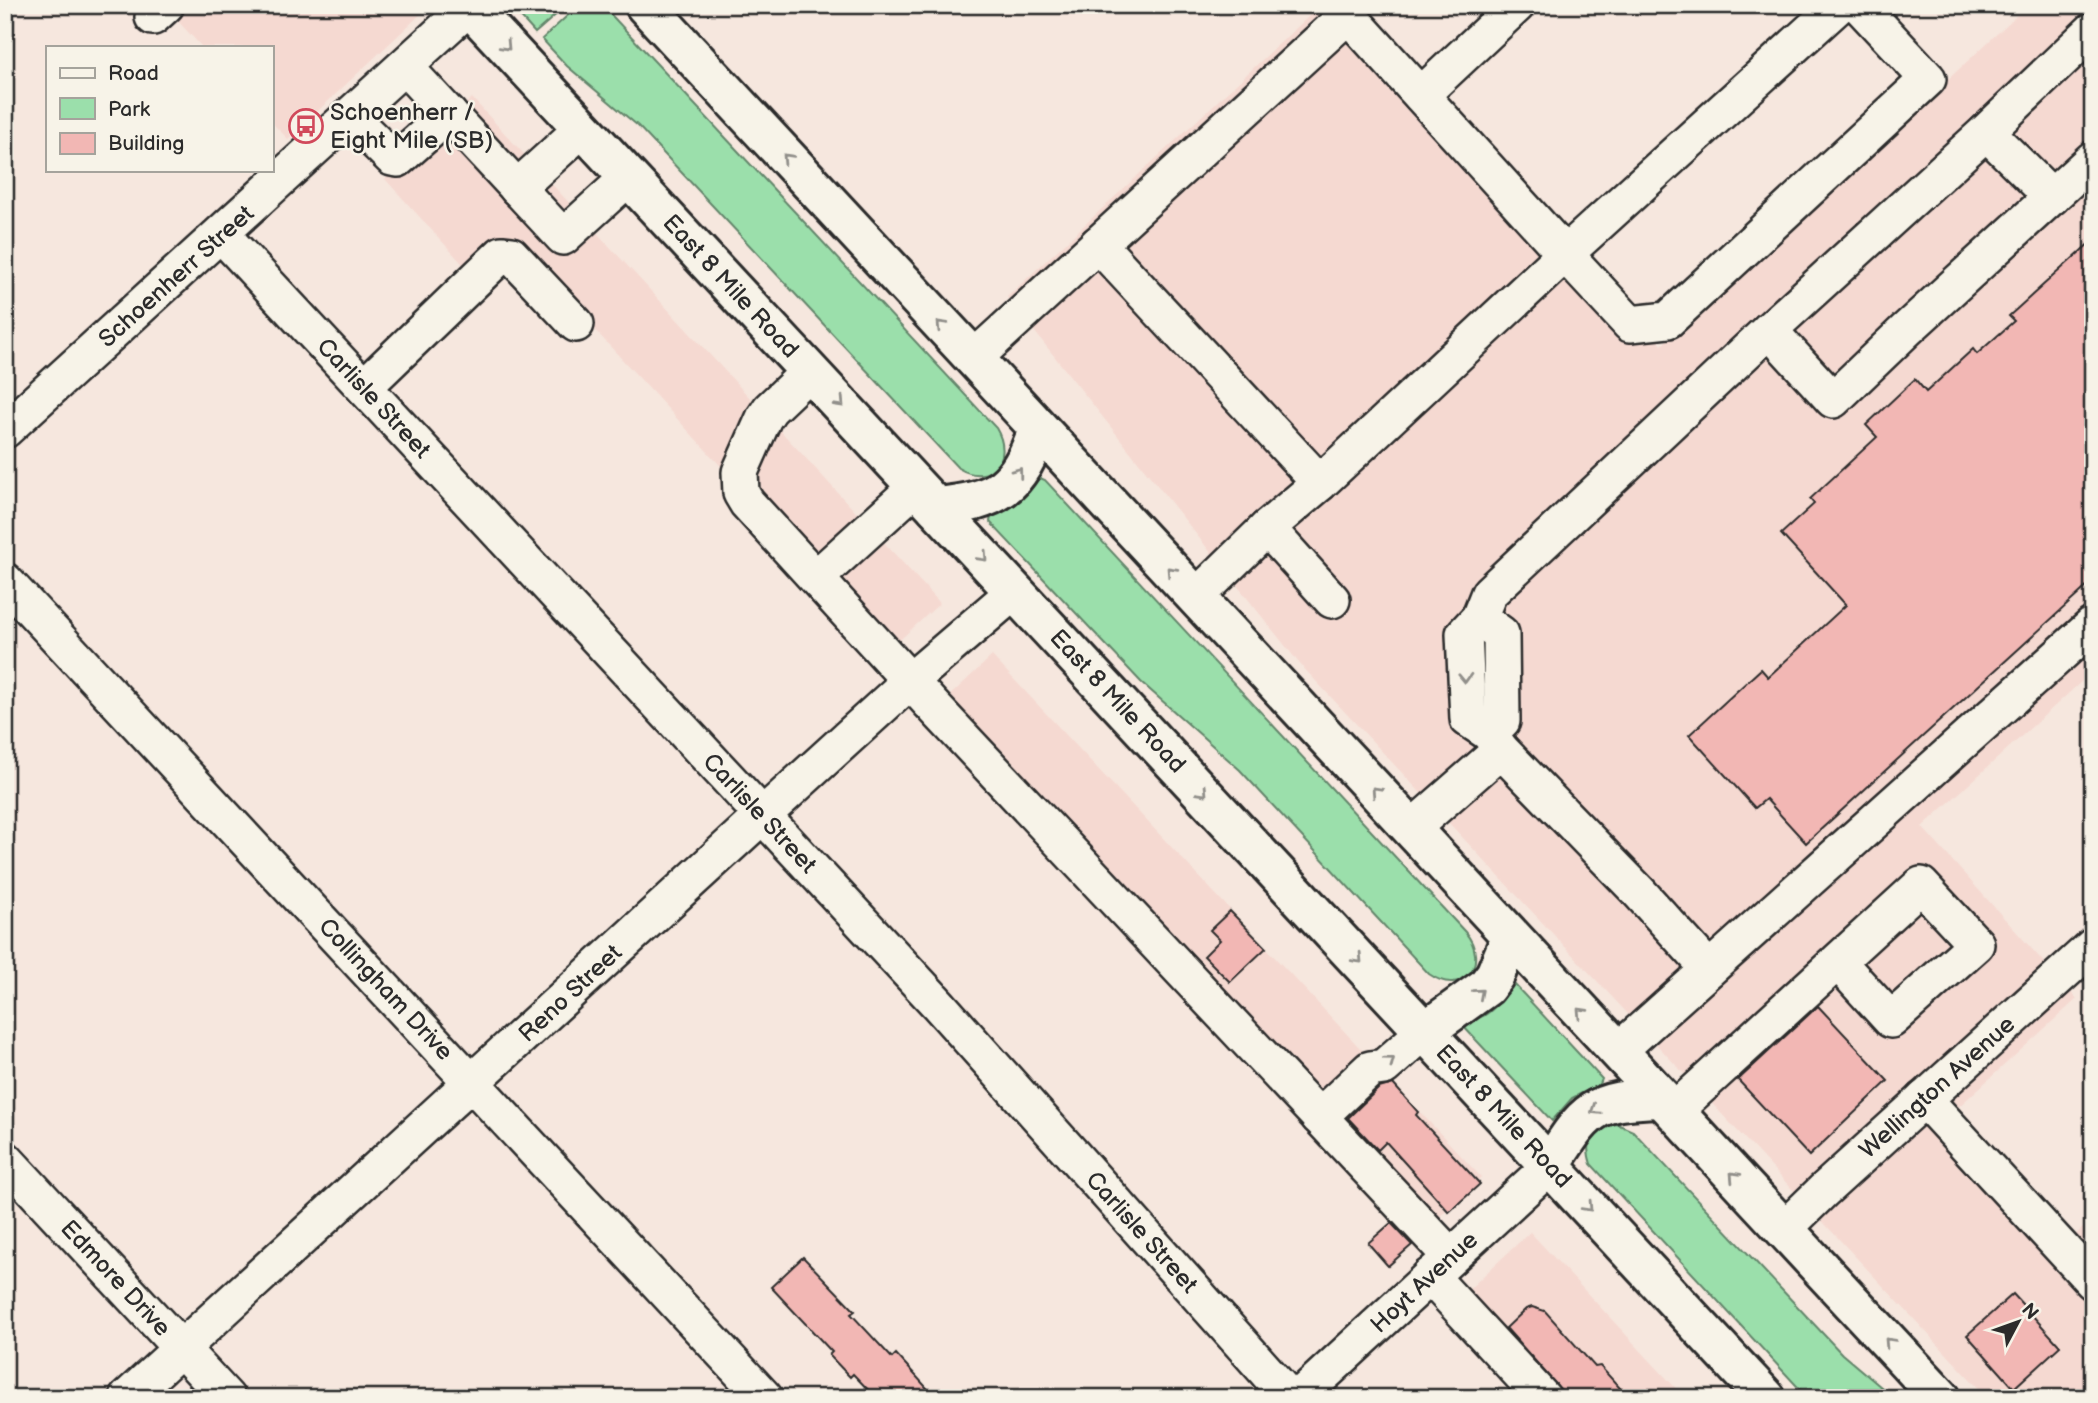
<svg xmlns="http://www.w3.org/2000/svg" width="2098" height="1403" viewBox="0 0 2098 1403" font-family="'Balsamiq Sans',sans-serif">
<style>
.built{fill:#f5d9d1}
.green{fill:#9bdfab;stroke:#63856b;stroke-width:2}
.building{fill:#f2b7b4;stroke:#2b2b2b;stroke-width:2}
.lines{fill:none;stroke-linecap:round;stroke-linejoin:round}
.minor-casing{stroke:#2b2b2b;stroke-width:40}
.highway-casing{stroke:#2b2b2b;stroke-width:44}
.minor{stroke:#f7f3e8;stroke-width:35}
.highway{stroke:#f7f3e8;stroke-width:38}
.oneway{stroke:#918f8a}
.labels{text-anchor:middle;stroke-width:5;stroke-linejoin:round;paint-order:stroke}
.poi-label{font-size:24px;fill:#2b2b2b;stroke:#f7f3e8;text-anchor:start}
.street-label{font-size:24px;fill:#2b2b2b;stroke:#f7f3e8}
</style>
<rect width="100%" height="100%" fill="#f6e7de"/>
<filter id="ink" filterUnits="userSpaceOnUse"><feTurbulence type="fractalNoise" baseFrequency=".0143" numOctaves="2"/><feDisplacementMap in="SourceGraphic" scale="14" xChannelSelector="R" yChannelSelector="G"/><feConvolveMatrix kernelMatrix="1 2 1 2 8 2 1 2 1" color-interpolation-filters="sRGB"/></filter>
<g filter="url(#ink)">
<g class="built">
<polygon points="163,5 419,5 424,11 288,139 271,122 271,47 202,47"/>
<polygon points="1321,5 1346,5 1662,345 2028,5 2093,5 2093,671 1922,827 2077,999 1955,1110 2074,1236 2093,1219 2093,1398 1988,1398 1299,663 1007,297"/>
<polygon points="472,98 940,603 890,649 509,237 470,272 385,179"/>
<polygon points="992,656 1481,1177 1432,1224 943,702"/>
<polygon points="1530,1232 1685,1398 1558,1398 1463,1295"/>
</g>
<g class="green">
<polygon points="519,5 567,5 535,33 516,12"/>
<path d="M579 5H602L996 428C1015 460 990 487 958 468L638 126 567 66 542 39Z"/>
<path d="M1040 478 1045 480 1465 932C1491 963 1463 998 1429 974L1240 770 1141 682 990 522 991 516 1013 506Z"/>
<path d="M1512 985H1515L1602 1079 1600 1084 1572 1098 1552 1121 1462 1025C1468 1020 1476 1020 1483 1016 1496 1009 1504 996 1512 985Z"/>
<path d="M1617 1124 1633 1131 1842 1354 1894 1398H1808L1591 1164C1583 1140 1592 1126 1617 1124Z"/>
</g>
<g class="building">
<polygon points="2093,240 2093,581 1806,843 1766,799 1755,808 1689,735 1761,669 1768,677 1846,605 1781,534 1814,504 1810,499 1877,437 1866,425 1915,379 1926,392 1973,349 1977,354 2014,321 2009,316"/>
<polygon points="1230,911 1266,948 1230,982 1204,956 1220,940 1210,930"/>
<polygon points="1818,1006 1888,1081 1809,1156 1738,1080"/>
<polygon points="1393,1084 1418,1112 1416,1115 1480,1184 1449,1212 1386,1142 1378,1150 1348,1118 1379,1088"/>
<polygon points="1391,1223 1412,1245 1388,1266 1368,1243"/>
<polygon points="803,1257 855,1311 851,1314 892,1358 896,1354 936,1398 876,1398 853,1374 850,1377 829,1355 832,1352 771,1287"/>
<polygon points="2013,1294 2060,1346 2014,1388 1967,1335"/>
<polygon points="1532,1307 1545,1311 1595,1367 1600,1366 1629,1398 1568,1398 1506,1328 1526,1309"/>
</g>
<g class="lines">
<g class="minor-casing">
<g id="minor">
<polyline points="1839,5 1565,254 1630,324 1668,320 1928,79 1859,5"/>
<polyline points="153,17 166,5"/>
<polyline points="405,67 563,237 629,177"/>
<polyline points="1421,95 1517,5"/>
<polyline points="350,117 392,158 398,159 449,114"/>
<polyline points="1986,132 2052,197"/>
<polyline points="517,188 583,128"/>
<polyline points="222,235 938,1004 1290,1398"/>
<polyline points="1098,244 1320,483"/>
<polyline points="1769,330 1833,400 1906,330 2093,159"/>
<polyline points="973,359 1348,15 1565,254 1320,483 1267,528 1196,597"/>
<polyline points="810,371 770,409 764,418 740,472 741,493 747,503 931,704 1451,1257"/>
<polyline points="364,387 502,254 511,255 576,324"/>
<polyline points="5,430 469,7"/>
<polyline points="1267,528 1332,600"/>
<polyline points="816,578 917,486"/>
<polyline points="5,581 765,1398"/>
<polyline points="1479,618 1501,634 1502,721 1489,733"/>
<polyline points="1411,829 1501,750"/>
<polyline points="1709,969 1639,892 1501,750 1489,733 1468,719 1464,634 1479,618 1489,593 1769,330 1986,132 2093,30"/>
<polyline points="1618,1051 2093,625"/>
<polyline points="1924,1099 2093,1282"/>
<polyline points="1674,1111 1921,885 1976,944 1891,1020 1838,962"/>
<polyline points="1319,1117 1370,1069 1384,1067 1425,1031"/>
<polyline points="5,1159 227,1398"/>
<polyline points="1784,1229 1823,1191 2093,946"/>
<polyline points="1430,1276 1543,1398"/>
<polyline points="127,1398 763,815 910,681 1015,591"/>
<polyline points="1298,1398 1550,1166"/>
</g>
</g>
<g class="highway-casing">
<g id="highway">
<polyline points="468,5 1766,1398"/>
<polyline points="645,5 1941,1398"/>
<path d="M936 507C998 501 1018 488 1038 429"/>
<polyline points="1425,1031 1486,987 1495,975 1511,937"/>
<path d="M1550 1166C1586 1109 1592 1100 1660 1098"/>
</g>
</g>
<use href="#minor" class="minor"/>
<use href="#highway" class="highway"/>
</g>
<defs><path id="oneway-chevron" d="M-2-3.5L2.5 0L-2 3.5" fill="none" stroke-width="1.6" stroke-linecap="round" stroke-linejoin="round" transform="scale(1.75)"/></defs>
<g class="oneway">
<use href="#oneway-chevron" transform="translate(506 46) rotate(47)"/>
<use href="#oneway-chevron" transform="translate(787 158) rotate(-133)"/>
<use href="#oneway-chevron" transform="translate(941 325) rotate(-133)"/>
<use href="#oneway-chevron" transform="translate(840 403) rotate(47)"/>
<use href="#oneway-chevron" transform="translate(1018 472) rotate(-53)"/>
<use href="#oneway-chevron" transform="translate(983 557) rotate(47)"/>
<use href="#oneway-chevron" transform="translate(1171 571) rotate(-133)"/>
<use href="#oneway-chevron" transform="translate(1465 678) rotate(88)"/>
<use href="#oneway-chevron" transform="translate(1376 791) rotate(-133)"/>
<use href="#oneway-chevron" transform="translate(1203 792) rotate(47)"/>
<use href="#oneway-chevron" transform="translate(1358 959) rotate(47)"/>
<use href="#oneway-chevron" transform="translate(1479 993) rotate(-41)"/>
<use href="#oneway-chevron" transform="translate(1581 1012) rotate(-133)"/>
<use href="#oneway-chevron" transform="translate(1390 1061) rotate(-36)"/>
<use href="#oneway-chevron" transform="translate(1595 1110) rotate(147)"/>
<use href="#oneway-chevron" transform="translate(1734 1176) rotate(-133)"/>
<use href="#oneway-chevron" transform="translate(1588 1207) rotate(47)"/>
<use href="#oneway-chevron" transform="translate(1889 1342) rotate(-133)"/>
</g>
</g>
<defs>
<g id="bus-ring" transform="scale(1.75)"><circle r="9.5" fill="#f7f3e8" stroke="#d1495b" stroke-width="1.5"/><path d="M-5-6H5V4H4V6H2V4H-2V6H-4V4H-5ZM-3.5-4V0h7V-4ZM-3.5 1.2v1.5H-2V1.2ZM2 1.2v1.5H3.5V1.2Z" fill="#d1495b"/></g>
</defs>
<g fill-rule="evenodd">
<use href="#bus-ring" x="306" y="126"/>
</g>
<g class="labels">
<g class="poi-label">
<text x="330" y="120">Schoenherr /<tspan x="330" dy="28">Eight Mile (SB)</tspan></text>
</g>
<g class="street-label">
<text transform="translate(176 276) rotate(-42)" y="8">Schoenherr Street</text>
<text transform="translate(731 286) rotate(47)" y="8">East 8 Mile Road</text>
<text transform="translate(374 398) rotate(47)" y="8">Carlisle Street</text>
<text transform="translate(1118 701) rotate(47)" y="8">East 8 Mile Road</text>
<text transform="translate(760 813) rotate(47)" y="8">Carlisle Street</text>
<text transform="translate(386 989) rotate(47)" y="8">Collingham Drive</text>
<text transform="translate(570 993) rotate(-43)" y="8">Reno Street</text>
<text transform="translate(1937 1087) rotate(-42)" y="8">Wellington Avenue</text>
<text transform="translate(1504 1116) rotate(47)" y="8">East 8 Mile Road</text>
<text transform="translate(1142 1232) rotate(48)" y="8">Carlisle Street</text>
<text transform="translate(116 1278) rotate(47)" y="8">Edmore Drive</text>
<text transform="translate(1424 1282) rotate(-43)" y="8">Hoyt Avenue</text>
</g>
</g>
<rect width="2098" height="1403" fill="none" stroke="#f7f3e8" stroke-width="28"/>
<rect x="14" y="14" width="2070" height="1375" fill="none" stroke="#2b2b2b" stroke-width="2.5" filter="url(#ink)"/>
<rect x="46" y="46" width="228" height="126" fill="#f7f3e8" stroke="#a5a39c" stroke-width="2"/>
<rect x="60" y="68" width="35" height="10" fill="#f7f3e8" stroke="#a5a39c" stroke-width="2"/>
<text x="108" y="80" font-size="21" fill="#2b2b2b">Road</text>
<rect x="60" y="98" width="35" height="21" fill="#9bdfab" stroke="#a5a39c" stroke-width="2"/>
<text x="108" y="116" font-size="21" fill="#2b2b2b">Park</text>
<rect x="60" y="133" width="35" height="21" fill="#f2b7b4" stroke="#a5a39c" stroke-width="2"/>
<text x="108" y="150" font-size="21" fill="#2b2b2b">Building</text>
<g transform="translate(2018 1322) rotate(49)" stroke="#f7f3e8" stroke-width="5" paint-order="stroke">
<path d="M0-5L12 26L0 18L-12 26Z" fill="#2b2b2b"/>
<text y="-10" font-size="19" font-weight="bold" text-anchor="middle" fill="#2b2b2b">N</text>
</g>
</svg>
